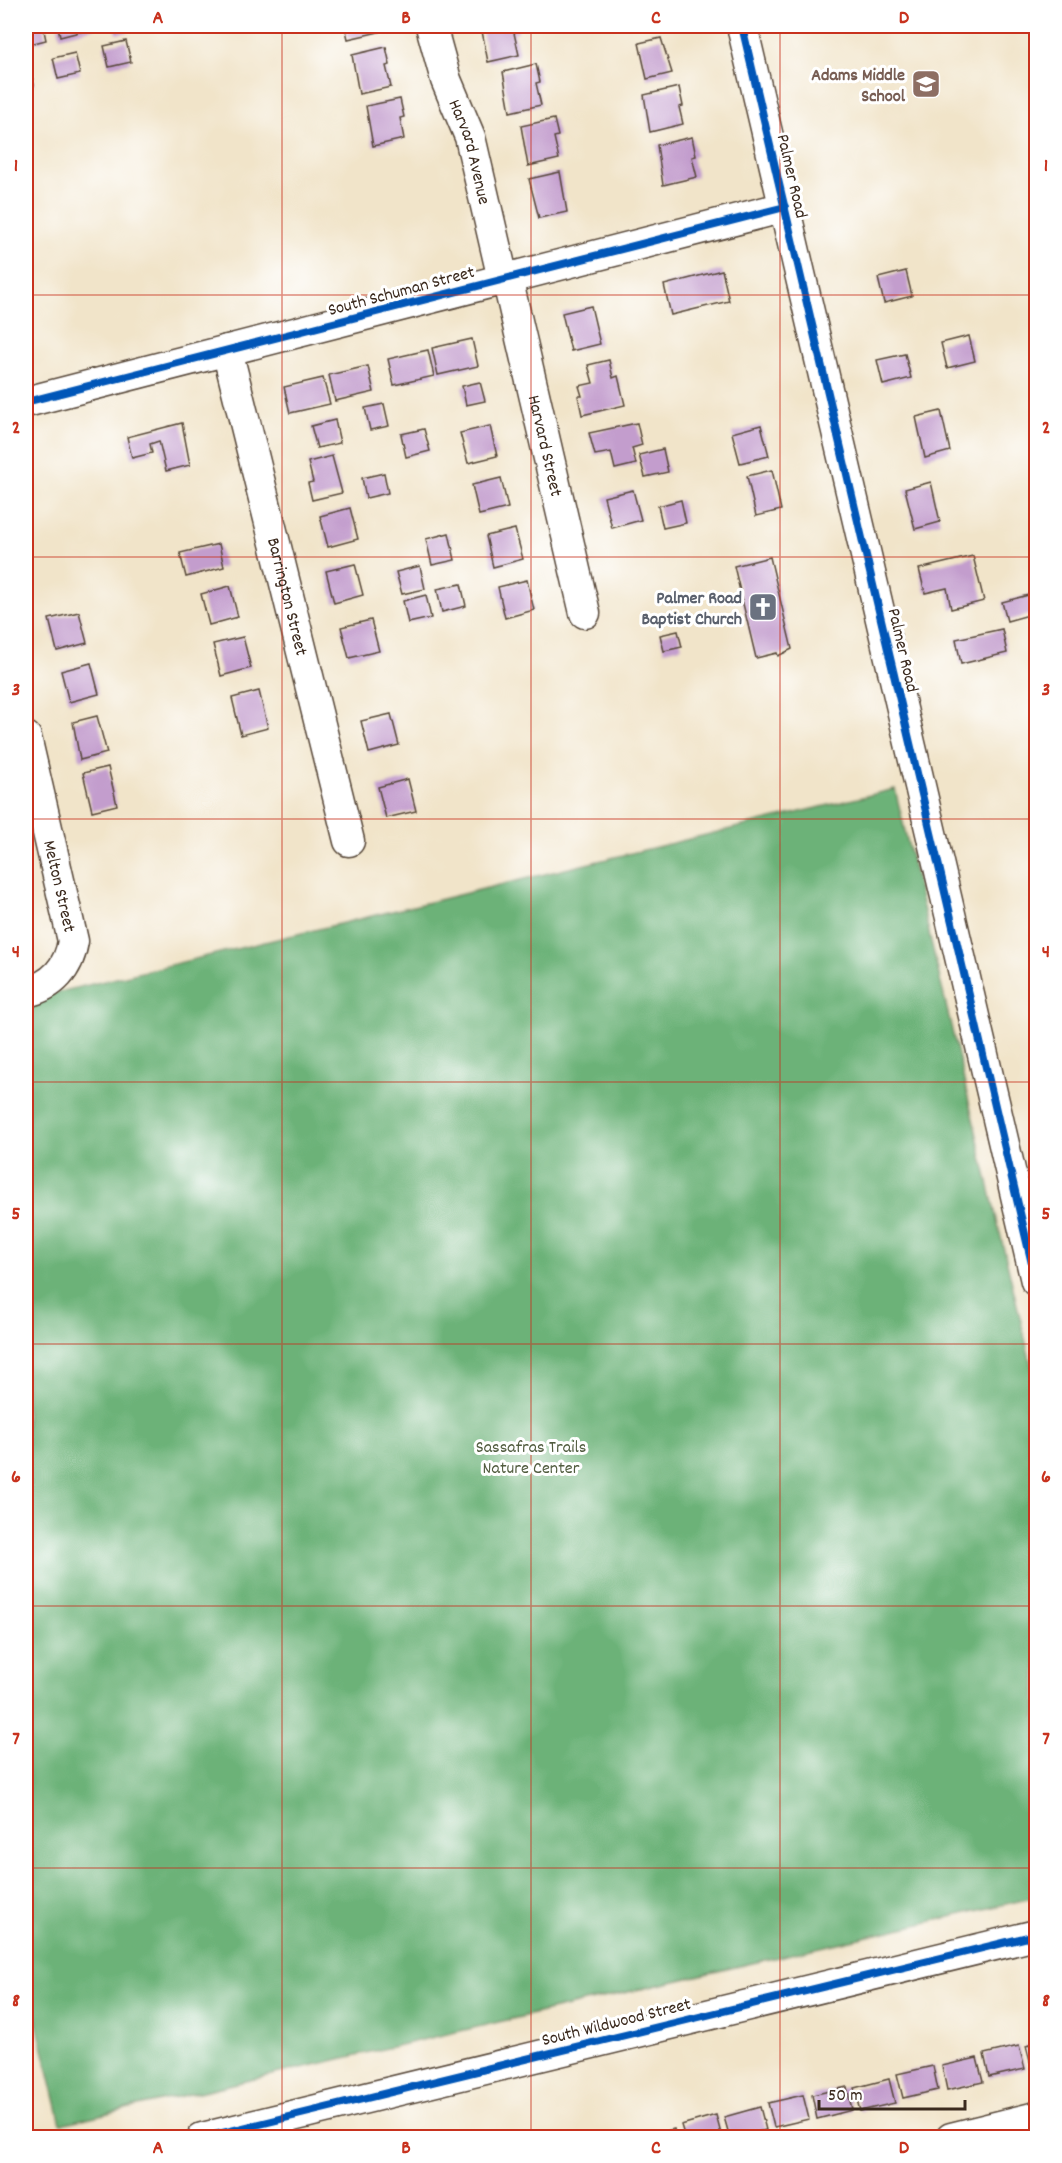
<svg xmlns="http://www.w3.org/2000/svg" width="1062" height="2163" viewBox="0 0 1062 2163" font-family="Dekko,sans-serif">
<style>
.forest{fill:#6cb278;stroke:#546e4b;stroke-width:1.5}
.building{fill:#c39dcd}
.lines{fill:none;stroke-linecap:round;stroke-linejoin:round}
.minor-casing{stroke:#564638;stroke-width:33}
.minor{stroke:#fff;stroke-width:30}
.cycleway-casing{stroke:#fff;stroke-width:11}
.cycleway{stroke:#0057b8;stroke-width:8}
.grid{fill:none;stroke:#c8321e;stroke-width:1.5;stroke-opacity:0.55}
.labels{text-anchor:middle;stroke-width:6;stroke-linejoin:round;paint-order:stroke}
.education-label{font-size:18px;font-weight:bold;fill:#785e54;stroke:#fff;text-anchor:end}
.street-label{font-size:18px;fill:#3b2a1e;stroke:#fff}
.worship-label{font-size:18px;font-weight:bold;fill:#5b616d;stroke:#fff;text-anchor:end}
.park-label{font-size:18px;fill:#515c3f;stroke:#fff}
.neatline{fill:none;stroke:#c8321e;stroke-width:2}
.grid-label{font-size:20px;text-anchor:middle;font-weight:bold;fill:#c8321e}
</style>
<rect width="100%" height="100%" fill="#fff"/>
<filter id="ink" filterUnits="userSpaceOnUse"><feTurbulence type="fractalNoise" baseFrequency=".0167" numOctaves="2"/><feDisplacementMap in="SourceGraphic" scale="12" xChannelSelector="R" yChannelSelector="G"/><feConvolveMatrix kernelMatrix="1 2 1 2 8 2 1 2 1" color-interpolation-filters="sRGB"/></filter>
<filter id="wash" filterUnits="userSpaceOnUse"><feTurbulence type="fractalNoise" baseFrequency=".008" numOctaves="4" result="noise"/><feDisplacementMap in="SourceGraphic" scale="24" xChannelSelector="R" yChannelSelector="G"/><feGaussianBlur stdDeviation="1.35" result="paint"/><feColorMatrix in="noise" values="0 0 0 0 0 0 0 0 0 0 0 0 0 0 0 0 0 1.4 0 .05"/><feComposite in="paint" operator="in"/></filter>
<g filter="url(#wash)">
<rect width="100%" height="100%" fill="#f1e4c9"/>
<polygon class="forest" points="895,789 1036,1385 1036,1897 61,2124 26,1978 26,1000"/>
<g id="blocks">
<g class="building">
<polygon points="26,26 43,26 46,40 26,45"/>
<polygon points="58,26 94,26 95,28 60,37"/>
<polygon points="115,26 127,26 129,32 117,34"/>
<polygon points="345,26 378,26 379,32 348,39"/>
<polygon points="481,26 517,26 518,32 514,33 519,55 488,62"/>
<polygon points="661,38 672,73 647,79 639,43"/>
<polygon points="126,41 131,62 109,67 104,46"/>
<polygon points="386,47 390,65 386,66 391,87 359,94 352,55"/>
<polygon points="75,53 80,74 58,79 53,58"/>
<polygon points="29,64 34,85 26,87 26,65"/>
<polygon points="536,64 540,82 536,83 541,105 510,112 503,72"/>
<polygon points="679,87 683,106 679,107 683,124 650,132 644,95"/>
<polygon points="400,99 404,117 400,118 404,139 373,146 366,106"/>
<polygon points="554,119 558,136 554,137 559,159 528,166 521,126"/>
<polygon points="692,137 696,156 692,157 697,177 663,185 657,145"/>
<polygon points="560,172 567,212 539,218 529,179"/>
<polygon points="722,270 729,301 671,315 664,285"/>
<polygon points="906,271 912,296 884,303 878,278"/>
<polygon points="591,306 600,344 571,351 562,313"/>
<polygon points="969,336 975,361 947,368 941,343"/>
<polygon points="472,339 478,366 438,375 432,348"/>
<polygon points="428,350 434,376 394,385 388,359"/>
<polygon points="905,354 911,378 883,385 877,360"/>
<polygon points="609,360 613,378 618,376 625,405 582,415 578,396 582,396 579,386 593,383 588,365"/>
<polygon points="368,366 374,392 335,401 329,375"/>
<polygon points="323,378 330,404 290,413 284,387"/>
<polygon points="480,382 485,401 466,405 462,386"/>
<polygon points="384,404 389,426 370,430 365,408"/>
<polygon points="941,411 950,451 925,458 916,417"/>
<polygon points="335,420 340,443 317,448 311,426"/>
<polygon points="182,423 190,465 166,471 159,441 150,444 152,453 132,458 127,437"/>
<polygon points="637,423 642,445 632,448 636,464 615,469 611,452 595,455 589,433"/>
<polygon points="761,425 769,456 740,463 732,433"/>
<polygon points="490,426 497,456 468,463 460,433"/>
<polygon points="424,429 430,451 406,457 401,434"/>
<polygon points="663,449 668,472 645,477 639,455"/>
<polygon points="332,456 342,493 312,500 308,483 313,482 308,462"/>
<polygon points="772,470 781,510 756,516 747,476"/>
<polygon points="384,473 388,493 366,498 362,478"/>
<polygon points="501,478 508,508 479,515 472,485"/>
<polygon points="931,482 940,522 915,529 905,489"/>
<polygon points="633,490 641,520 612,528 604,497"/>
<polygon points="681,500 686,523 663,528 658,506"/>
<polygon points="350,508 358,539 328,547 320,516"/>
<polygon points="515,529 523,559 493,567 486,536"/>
<polygon points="449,533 455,560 432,565 426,539"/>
<polygon points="219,544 224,567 186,577 180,553"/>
<polygon points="973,556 984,601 951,609 947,588 925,593 919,569"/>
<polygon points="770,557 792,649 778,656 777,653 756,658 734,566"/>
<polygon points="355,564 363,595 334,603 326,571"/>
<polygon points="420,566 425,589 402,594 396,572"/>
<polygon points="527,580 534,610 505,618 498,587"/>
<polygon points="461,584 466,606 442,612 437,589"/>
<polygon points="230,586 238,617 209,625 201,594"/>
<polygon points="1036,593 1036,613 1007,621 1002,602"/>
<polygon points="426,595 431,618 408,623 403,601"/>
<polygon points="79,612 87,643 57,651 49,619"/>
<polygon points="371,620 379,651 349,658 341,627"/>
<polygon points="1002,629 1007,653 961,664 956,639"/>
<polygon points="678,631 682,647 664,651 660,635"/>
<polygon points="243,637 251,668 221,676 213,644"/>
<polygon points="91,663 99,694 69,702 61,671"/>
<polygon points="259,691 268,728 241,735 232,698"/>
<polygon points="391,714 399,745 369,753 361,721"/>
<polygon points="97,716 107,753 80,760 73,722"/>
<polygon points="108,767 117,805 92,811 83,773"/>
<polygon points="408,779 416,811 386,818 378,787"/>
<polygon points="1036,2043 1036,2068 1032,2069 1026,2046"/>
<polygon points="1019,2046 1025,2069 989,2077 984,2054"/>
<polygon points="977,2058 983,2082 947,2090 942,2066"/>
<polygon points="933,2066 938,2090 903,2098 897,2074"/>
<polygon points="889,2079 895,2103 860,2111 854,2088"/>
<polygon points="847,2087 852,2110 817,2119 812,2095"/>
<polygon points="803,2095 809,2119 774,2127 768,2103"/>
<polygon points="760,2107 766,2130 730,2138 724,2117"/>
<polygon points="716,2115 722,2138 685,2138 681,2125"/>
<polygon points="674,2129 676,2138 644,2138 644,2137"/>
</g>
</g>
</g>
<g filter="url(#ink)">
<use href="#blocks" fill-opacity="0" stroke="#564638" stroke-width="1.5"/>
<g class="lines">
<g class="minor-casing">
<g id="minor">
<path id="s1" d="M431 26 446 80 470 137 503 279"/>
<polyline points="742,26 1036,1281"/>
<path id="s2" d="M507 278 585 613"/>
<path id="s3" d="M227 350 349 841"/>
<polyline points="26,402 785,207"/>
<path id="s4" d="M26 737 73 941C69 968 53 986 26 992"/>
<polyline points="202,2138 1036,1935"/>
<polyline points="951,2138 1036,2117"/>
</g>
</g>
<use href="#minor" class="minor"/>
<g class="cycleway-casing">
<g id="cycleway">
<polyline points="742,26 1036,1281"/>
<polyline points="26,402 785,207"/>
<polyline points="202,2138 1036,1935"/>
</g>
</g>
<use href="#cycleway" class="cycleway"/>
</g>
</g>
<path class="grid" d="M282 26V2138M531 26V2138M780 26V2138M26 295H1036M26 557H1036M26 819H1036M26 1082H1036M26 1344H1036M26 1606H1036M26 1868H1036"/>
<defs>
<g id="school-square" transform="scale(1.5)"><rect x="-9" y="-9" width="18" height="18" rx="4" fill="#8d6e63" stroke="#fff"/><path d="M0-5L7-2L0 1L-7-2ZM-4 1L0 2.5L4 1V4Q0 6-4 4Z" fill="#fff"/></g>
<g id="church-square" transform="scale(1.5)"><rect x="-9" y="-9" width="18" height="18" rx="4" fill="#6b7280" stroke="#fff"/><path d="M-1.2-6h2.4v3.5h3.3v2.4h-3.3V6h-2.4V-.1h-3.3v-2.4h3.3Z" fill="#fff"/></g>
</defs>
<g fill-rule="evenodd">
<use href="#school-square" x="926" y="84"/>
<use href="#church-square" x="763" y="607"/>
</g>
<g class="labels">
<g class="education-label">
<text x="905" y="80">Adams Middle<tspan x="905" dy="21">School</tspan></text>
</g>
<g class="street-label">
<text dy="6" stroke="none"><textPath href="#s1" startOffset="132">Harvard Avenue</textPath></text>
<text transform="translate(793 176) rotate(77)" y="6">Palmer Road</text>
<text transform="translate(401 290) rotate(-15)" y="6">South Schuman Street</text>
<text dy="6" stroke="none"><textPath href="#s2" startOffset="172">Harvard Street</textPath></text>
<text dy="6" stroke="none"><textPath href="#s3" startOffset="254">Barrington Street</textPath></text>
<text transform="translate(904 650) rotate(77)" y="6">Palmer Road</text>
<text dy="6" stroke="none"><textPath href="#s4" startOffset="153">Melton Street</textPath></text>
<text transform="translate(616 2021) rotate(-14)" y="6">South Wildwood Street</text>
</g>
<g class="worship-label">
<text x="742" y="603">Palmer Road<tspan x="742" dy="21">Baptist Church</tspan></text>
</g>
<g class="park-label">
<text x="531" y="1452">Sassafras Trails<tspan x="531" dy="21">Nature Center</tspan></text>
</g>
</g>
<rect width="1062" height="2163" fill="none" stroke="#fff" stroke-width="66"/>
<path d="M819 2100v9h146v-9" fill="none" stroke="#3b2a1e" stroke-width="3"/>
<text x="828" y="2100" font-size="18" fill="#3b2a1e" stroke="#ffffff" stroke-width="4.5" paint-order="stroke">50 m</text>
<rect x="33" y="33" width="996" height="2097" class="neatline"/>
<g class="grid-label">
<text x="158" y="23">A</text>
<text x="406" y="23">B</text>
<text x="656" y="23">C</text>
<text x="904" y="23">D</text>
<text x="16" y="171">1</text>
<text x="1046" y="171">1</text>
<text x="16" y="433">2</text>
<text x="1046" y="433">2</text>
<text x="16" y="695">3</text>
<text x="1046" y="695">3</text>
<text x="16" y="957">4</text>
<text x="1046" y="957">4</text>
<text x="16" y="1219">5</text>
<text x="1046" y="1219">5</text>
<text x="16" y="1482">6</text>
<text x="1046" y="1482">6</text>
<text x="16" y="1744">7</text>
<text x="1046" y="1744">7</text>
<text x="16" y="2006">8</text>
<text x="1046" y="2006">8</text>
<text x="158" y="2153">A</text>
<text x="406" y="2153">B</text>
<text x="656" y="2153">C</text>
<text x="904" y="2153">D</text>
</g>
</svg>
